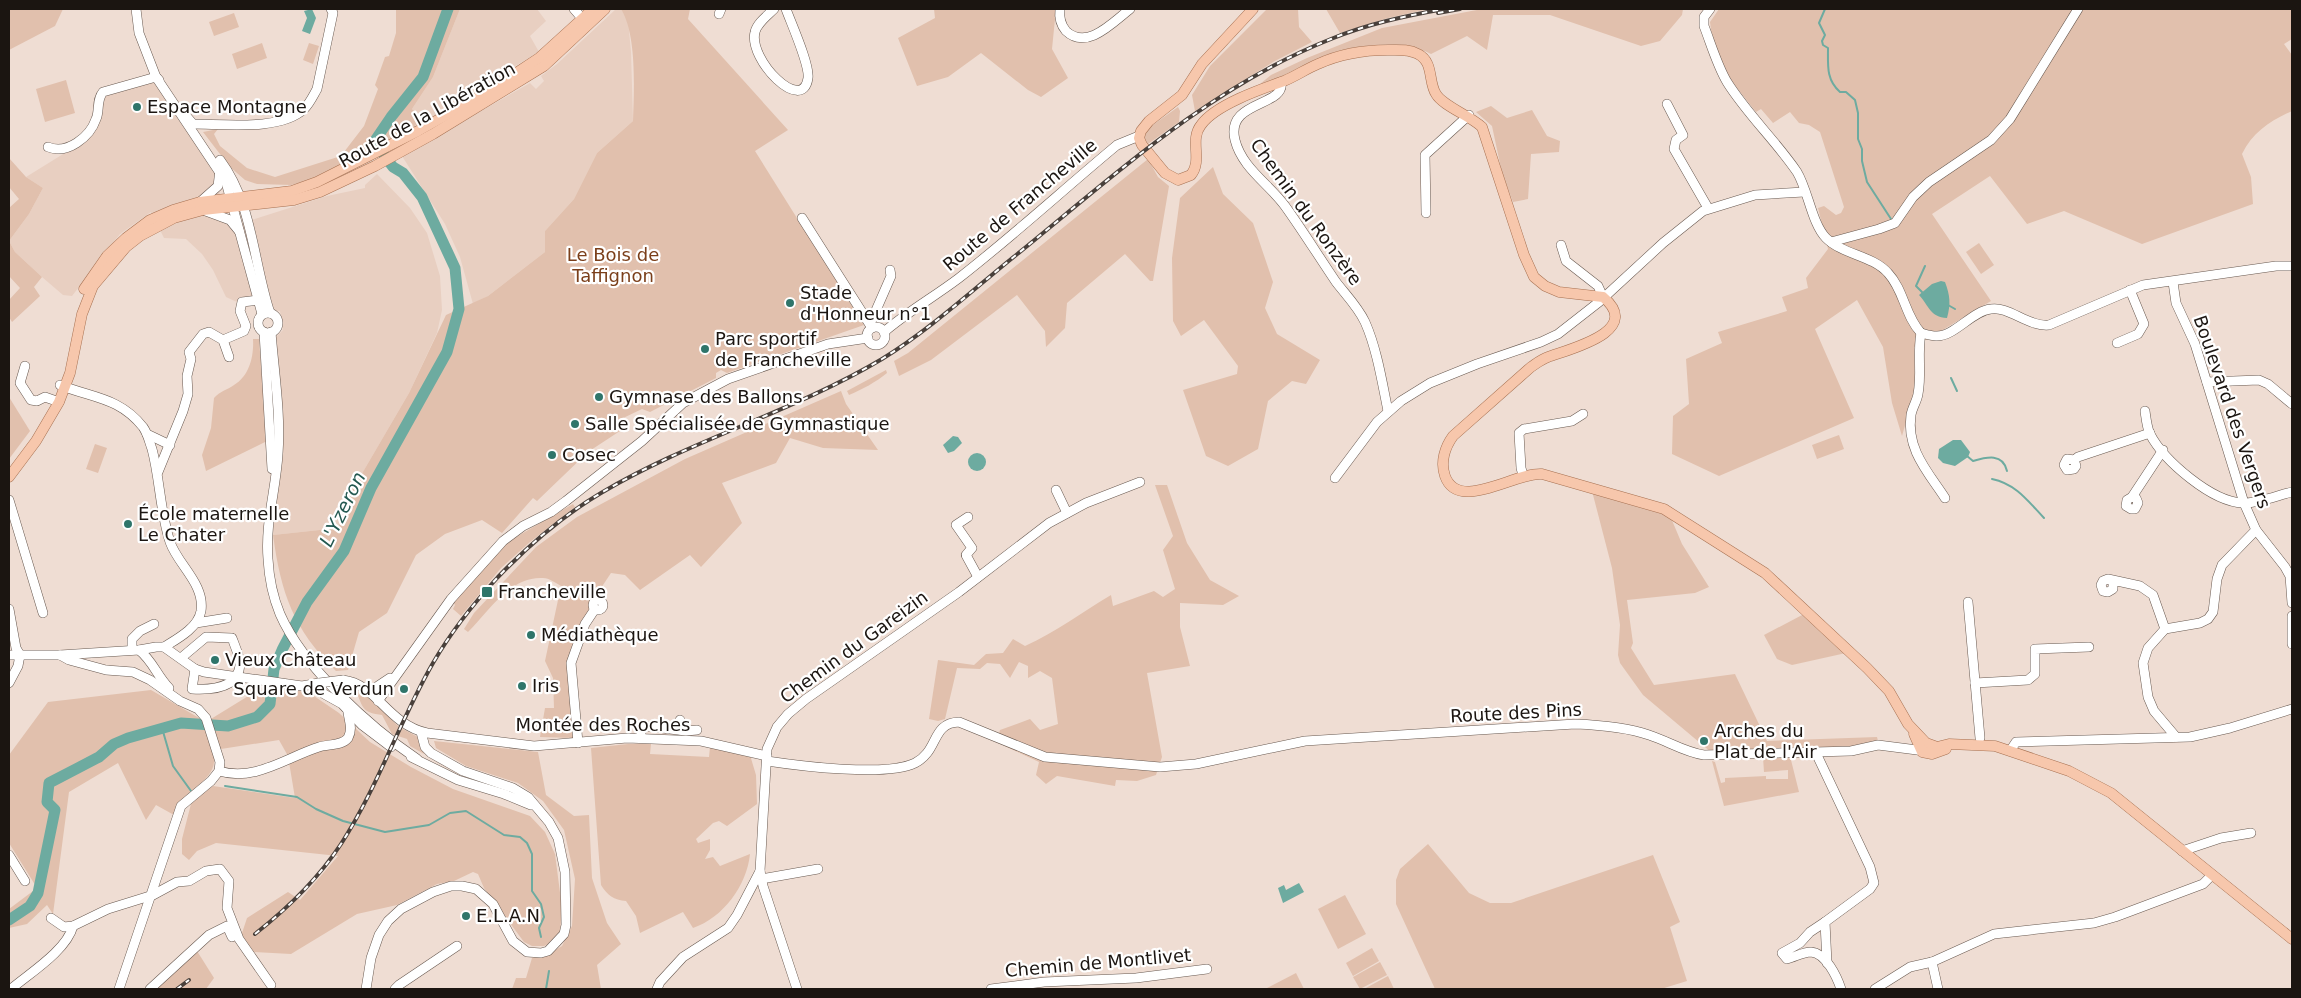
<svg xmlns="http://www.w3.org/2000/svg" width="2301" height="998" viewBox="0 0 2301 998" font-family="'DejaVu Sans',sans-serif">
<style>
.built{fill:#e8cfc1}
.green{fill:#e1c0ad}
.water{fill:#6daba0}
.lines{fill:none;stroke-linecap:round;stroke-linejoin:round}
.stream{stroke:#6daba0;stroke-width:2}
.river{stroke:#6daba0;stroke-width:11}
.minor-casing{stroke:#685950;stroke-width:10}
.major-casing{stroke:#a67051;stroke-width:11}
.minor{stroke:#fff;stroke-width:9}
.major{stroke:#f7c7ac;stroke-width:10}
.rail-casing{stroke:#49403b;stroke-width:4}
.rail{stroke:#fff;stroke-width:2;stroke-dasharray:5.5;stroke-linecap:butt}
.minor-bridge-casing{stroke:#685950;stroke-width:10;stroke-linecap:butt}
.minor-bridge{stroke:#fff;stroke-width:9}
.poi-dot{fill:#2f756a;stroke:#fff;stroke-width:2}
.labels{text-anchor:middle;stroke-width:4.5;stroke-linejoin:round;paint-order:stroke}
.poi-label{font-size:18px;fill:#1b1511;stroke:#fff;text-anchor:start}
.street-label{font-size:18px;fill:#1b1511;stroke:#fff}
.park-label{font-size:18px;fill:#7b3f1a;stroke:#fff}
.water-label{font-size:19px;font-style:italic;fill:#235850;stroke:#fff}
</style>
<rect width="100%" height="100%" fill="#efddd3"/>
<g class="built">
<polygon points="460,9 537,9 546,21 530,36 539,52 476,89 477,92 424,121 412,109 433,77"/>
<polygon points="616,9 621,9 628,20 631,52 633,121 597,153 574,199 545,231 545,252 488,296 473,304 460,257 445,224 402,156 530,83 536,89 544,81 541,76 557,64"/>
<polygon points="154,82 214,167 225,218 233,226 327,196 365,188 365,185 377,174 410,208 427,233 440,276 442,310 437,333 409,393 350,494 338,528 273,535 282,435 276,337 283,330 280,311 266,309 255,302 239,303 226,297 213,270 202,254 186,239 164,238 151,212 120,234 72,296 63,295 42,277 15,252 9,241 29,214 43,188 26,177 89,138 99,121 105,96"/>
</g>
<g class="green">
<polygon points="9,9 63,9 55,26 9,50"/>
<polygon points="396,9 460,9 433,77 412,109 424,121 317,178 291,185 257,184 245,180 230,167 203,132 218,129 214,134 220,146 247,168 275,177 344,155 344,152 364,126 378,89 375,85 385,57 389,56 396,33"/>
<path d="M621 9H690L688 19 788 130 755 151 864 325 727 373 721 370 716 373V378L650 412 642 409 617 421 623 429 588 452 537 501 533 498 502 533 482 520 445 534 416 555 387 613 359 632 348 670 336 671C293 629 281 593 273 535L338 528 350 494 409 393 446 315 488 296 545 252V231L574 199 597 153 633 121C634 89 637 35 621 9Z"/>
<polygon points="934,9 1056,9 1052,49 1068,78 1041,97 1028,90 981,53 948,77 917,86 898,38 935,18"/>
<polygon points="1267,9 1298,9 1299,27 1312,42 1273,62 1195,111 1192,95 1210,66"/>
<polygon points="1326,9 1429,9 1388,18 1340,33"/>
<path d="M1482 9H1683L1682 15 1660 41 1641 46 1550 15H1493L1487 50 1467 36 1431 54C1399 38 1355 45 1323 56 1309 61 1298 70 1285 75 1277 79 1268 81 1260 84L1271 75 1307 58 1382 28Z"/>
<path d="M1719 9H2292V39L2284 44 2292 55V111C2270 121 2253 132 2242 154L2251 177 2253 204 2142 244 2064 211 2027 224 1990 176 1932 214 1991 301 1914 347 1915 390 1902 436 1892 403 1883 347 1857 300 1815 329 1854 418 1719 476 1672 454 1673 416 1689 404 1686 359 1722 343 1718 332 1787 311 1782 297 1808 288 1806 278 1828 249 1818 208 1824 206 1836 215 1841 213 1844 207 1820 132 1809 125 1799 123 1790 112 1773 123 1761 109 1756 112 1729 78 1712 37 1710 22Z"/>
<polygon points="234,13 239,27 214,36 209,22"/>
<polygon points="262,43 267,58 237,69 232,54"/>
<polygon points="309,43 319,46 313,64 303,60"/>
<polygon points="66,80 75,113 45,122 36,89"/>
<polygon points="1491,106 1507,118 1532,110 1547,136 1560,141 1559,152 1531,154 1528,199 1513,202 1502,173 1492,126 1476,112"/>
<polygon points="1178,107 1180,111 1179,122 1148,144 1144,136 1150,127"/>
<polygon points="9,158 26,177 43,188 29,214 9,241 15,252 42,277 34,287 40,296 12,322 9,317 9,300 20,288 9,276 9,208 19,199 9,187"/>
<polygon points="1148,159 1158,177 1169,186 1153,281 1150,281 1125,254 1067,303 1065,328 1046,347 1045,331 1017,295 931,360 899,376 894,361 908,353"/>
<polygon points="1213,167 1223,194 1253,223 1273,282 1265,308 1277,334 1320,360 1306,384 1292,381 1268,401 1258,449 1228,466 1206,456 1183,390 1237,374 1238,366 1204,320 1181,336 1173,321 1172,258 1180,198"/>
<polygon points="1979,243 1994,265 1981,274 1966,252"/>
<path d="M253 339H259L267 441 206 471 202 455 211 428 214 398C220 391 227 390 234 385 250 376 254 355 253 339Z"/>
<path d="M886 370 887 373C876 382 863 389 849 395L847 391Z"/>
<path d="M841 391 846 404 878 450 823 448 790 438 776 463 722 483 742 523 701 567 690 555 640 590 625 575 611 573 593 600 568 662 574 738 540 737 545 708H554L553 678 545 661 561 586C556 583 549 578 543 578 510 576 489 611 468 632L464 629 474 613 536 547 577 517 685 459Z"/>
<polygon points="9,397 30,431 9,459"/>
<polygon points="1839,435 1844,449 1817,459 1812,445"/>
<polygon points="95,444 107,448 98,473 86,469"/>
<path d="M1155 485H1167L1187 543 1210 580 1239 596 1223 605 1180 603V627L1190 666 1147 673 1162 757 1156 775 1137 781 1116 780 1115 786 1057 776 1046 784 1036 775 1039 762 996 742 1000 730 1030 719 1040 730 1058 724 1052 678 1040 671 1028 678V666L1019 662 1010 678 1000 664 987 663 980 669 957 668 945 719 938 721 929 719 938 660 974 665 986 654 1003 653 1013 639 1025 646C1056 632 1082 612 1111 595L1113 606 1154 591 1163 597 1175 589 1163 550 1173 536Z"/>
<polygon points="1592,491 1662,512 1671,518 1682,544 1709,587 1695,593 1627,600 1633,643 1631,648 1654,685 1735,674 1767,741 1877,737 1879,745 1712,753 1643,695 1620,663 1618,655 1620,625 1612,568"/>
<polygon points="573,504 575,507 530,542 501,568 461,616 453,609 455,605 453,602 504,544"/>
<polygon points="1804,614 1846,653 1792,665 1777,659 1764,635"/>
<path d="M350 686 359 688 399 727 418 737 424 754 410 746 407 739 392 734 382 715C378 714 373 714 369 712 358 707 361 692 350 686Z"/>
<path d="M263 687 308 692 339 713 370 742 411 767 453 789 530 816 545 832 555 854 562 908 560 933 553 942 544 946H532L524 942 484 888 478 874 473 872 454 881 437 884 397 905 357 914 291 954 253 952 241 936 247 918 288 892 300 900 338 856 216 843 197 851 189 860 182 854V839L192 800 213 786 295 798 288 756 279 740 221 749 210 734C211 743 215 753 214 762 213 781 182 793 174 815L156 805 146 820 118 763 69 792 53 914 47 905 27 924 9 928V909L37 888 9 843V755L48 702 151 690 206 722Z"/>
<polygon points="434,741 538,752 546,795 574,816 589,815 592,878 607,923 621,944 597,965 601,989 512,989 516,978 526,978 532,958 552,952 562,946 572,926 575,879 564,830 543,801 518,783 466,766 436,748"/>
<path d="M628 744H651L650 754 709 757 710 747 750 755 756 775 757 804 727 826 719 821 713 823 696 839 698 843 710 839V850L705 859 713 857 720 866 750 854C747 885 723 918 693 928L683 912 640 933 636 916 626 901C614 900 607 895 601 885L591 748Z"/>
<polygon points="1787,756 1791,760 1799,792 1724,806 1712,761 1715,762 1721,783 1725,782 1725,778 1766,776 1766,779 1788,779 1788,770 1764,772 1763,757"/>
<polygon points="1428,844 1469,893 1490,903 1511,903 1653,855 1680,922 1670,927 1687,981 1661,989 1435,989 1396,904 1396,880 1400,869"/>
<polygon points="1345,895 1366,934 1338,949 1318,909"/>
<polygon points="1372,948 1379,961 1353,976 1346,963"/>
<polygon points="197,951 214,978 206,989 154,989"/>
<polygon points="1380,962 1387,975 1360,989 1353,977"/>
<polygon points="1296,973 1304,989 1268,989 1267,988"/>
<polygon points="1388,976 1394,989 1364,989"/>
</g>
<g class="water">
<polygon points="312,9 316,18 310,34 302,31 307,18 304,11"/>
<path d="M1941 281 1945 282C1950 295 1951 304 1947 318 1930 317 1929 306 1919 295L1932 284Z"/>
<polygon points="953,436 958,437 962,443 954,451 948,453 943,445"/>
<polygon points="1953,440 1961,440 1970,452 1968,457 1955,466 1943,463 1938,458 1939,449"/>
<circle cx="977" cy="462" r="9"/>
<polygon points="1299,883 1304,892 1283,903 1278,888 1284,885 1286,890"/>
</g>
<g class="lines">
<g class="stream">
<path d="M1825 9 1819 23 1825 35 1822 41 1823 45 1828 48C1828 65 1826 80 1840 92H1846L1855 100 1858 113V139L1862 149V161L1867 182 1891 219"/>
<polyline points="1922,292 1916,286 1925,266"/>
<polyline points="1948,305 1955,309"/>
<polyline points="1951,378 1957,391"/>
<path d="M1967 456 1973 461C1987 457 2003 453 2007 471"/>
<path d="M1992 479C2016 484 2028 501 2044 518"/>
<polyline points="162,728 173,766 191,791"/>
<polyline points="225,786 297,797 316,809 343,821 385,832 429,825 450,813 466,811 504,835 520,837 527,843 532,854 532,891 541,904 544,917 539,928 541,937"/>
<polyline points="546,989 549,971"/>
</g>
<polyline class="river" points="9,920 30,906 38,893 55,810 47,802 49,783 99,757 114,744 128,738 181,723 228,726 257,717 270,704 274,669 283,648 307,602 344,551 371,488 447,352 459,309 455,268 422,197 403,173 393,167 374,142 391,117 423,77 448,9"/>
<g class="minor-casing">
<g id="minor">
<polyline points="136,9 139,33 156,77 226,182 262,314"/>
<polyline points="574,9 587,24"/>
<path d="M774 9C768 15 757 23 755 32 748 60 803 115 808 78 810 65 791 23 786 9"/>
<path d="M1060 9C1059 17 1060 24 1066 31 1087 51 1113 22 1130 9"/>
<path d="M1710 9 1704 17V26C1711 44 1717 65 1727 82 1747 114 1776 141 1797 172 1808 190 1812 224 1826 238 1843 255 1872 255 1888 273 1904 290 1905 316 1921 333"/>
<polyline points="719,14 721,9"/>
<path d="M1281 82C1286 107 1225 100 1235 140 1242 168 1269 184 1285 206 1303 231 1319 257 1336 282 1346 295 1358 307 1365 322 1377 349 1382 382 1388 411"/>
<polyline points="1667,104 1683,135 1676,140 1674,149 1708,208"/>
<path d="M187 117 193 124C224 124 281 131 304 109 310 103 313 96 317 89L333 13 331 9"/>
<path d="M48 147C67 155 90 137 96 119 100 111 96 100 103 92L156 77 159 80"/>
<path d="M220 160C253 204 253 262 270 313"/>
<polyline points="200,202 218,186 220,170"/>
<polyline points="203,210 230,220 239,231"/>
<polyline points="1426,213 1425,155 1469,115"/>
<polyline points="802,218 872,328"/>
<polyline points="1831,242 1879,229 1895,223 1913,197 1929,182 1991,140 2010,119 2078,9"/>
<polyline points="1561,245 1566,261 1598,286 1603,297"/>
<polyline points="2173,282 2176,303 2195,344 2244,503 2256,530 2285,567 2290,576 2292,603"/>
<circle cx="268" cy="323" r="10"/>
<polyline points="870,324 891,276 890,270"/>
<circle cx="876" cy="336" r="9"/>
<polyline points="264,332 272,469"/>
<path d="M271 332C274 372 281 413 278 454 276 489 265 523 268 559 269 578 273 597 280 614 303 667 370 727 417 759"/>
<path d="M884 332C907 312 934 297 959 278 1013 236 1064 189 1117 145L1139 136"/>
<path d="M1921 333C1925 334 1931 336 1936 336 1954 337 1972 311 1991 309 2009 306 2028 327 2049 325L2143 285 2276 266H2292"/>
<path d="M1921 333C1917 353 1922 374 1918 394 1917 401 1912 408 1911 415 1906 449 1928 472 1945 498"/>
<polyline points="223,340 229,357"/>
<polyline points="2117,343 2138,334 2144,324 2130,290"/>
<polyline points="25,366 20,383 31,400 37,401 45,397 59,402"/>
<polyline points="2207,382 2259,380 2268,384 2292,404"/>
<path d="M60 385C92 398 119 397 143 427 148 434 149 441 152 449 160 479 160 512 170 542 178 565 205 584 201 611 198 628 177 639 164 647"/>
<path d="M2145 411C2146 418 2147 428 2150 434 2164 461 2212 502 2243 503 2256 504 2279 495 2292 492"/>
<polyline points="147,434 170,445"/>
<polyline points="2074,460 2076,466 2074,469 2067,470 2064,465 2067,459 2074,460 2078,457 2150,433"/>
<polyline points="158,472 183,411 188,394 187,376 191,359 189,352 203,334 209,332 223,340 244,331 246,326 240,311 242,302 259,300"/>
<polyline points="1523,475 1521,468 1519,433 1524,429 1572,421 1583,414"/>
<polyline points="1335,478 1377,422 1401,401 1430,383 1477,364 1541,342 1558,334 1599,302 1663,243 1703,211 1755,195 1804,192"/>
<polyline points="1056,490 1067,513"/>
<polyline points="2132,497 2136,498 2138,503 2135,509 2131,509 2126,506 2127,500 2132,497 2163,450"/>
<polyline points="9,500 43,613"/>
<polyline points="968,517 956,525 972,548 966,555 978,577"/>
<polyline points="2113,581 2113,589 2108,592 2103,591 2101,585 2103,581 2108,579 2140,586 2153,595 2165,629"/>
<circle cx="598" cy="605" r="5"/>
<polyline points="1968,602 1980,738"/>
<polyline points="9,609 16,648 20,655"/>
<polyline points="2292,616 2292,644"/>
<polyline points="196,623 227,618"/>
<polyline points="132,650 132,639 140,631 154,624"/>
<path d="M139 650C153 661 157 676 169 688"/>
<polyline points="9,655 60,655 139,650 156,647 164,647 195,669 204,672 302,686 319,683"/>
<polyline points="60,655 69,660 106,670 133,672 150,680 180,701 198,709 206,718 220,762 219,771 211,781 181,806 119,989"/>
<path d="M181 658 206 637 232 638C235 646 240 657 240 665 238 689 210 690 192 689L195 669"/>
<path d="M343 680C377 684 387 724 427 733L534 746 627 738 701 741 767 756"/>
<polyline points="9,683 18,666 20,655"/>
<polyline points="1975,683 2028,680 2035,674 2035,649 2089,647"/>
<polyline points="315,684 324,694 342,704 362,725 391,747"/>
<polyline points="369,692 390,678"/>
<polyline points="378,701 451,599 503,541 523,526 551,512 566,501 642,441 683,403 728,379 828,344 868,338"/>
<polyline points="680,720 681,730"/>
<polyline points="2176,737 2154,711 2148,697 2143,663 2148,648 2165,629 2200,623 2208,619 2213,612 2217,579 2222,565 2256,530"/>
<polyline points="641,738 641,730 646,726 686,731 697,730"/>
<polyline points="578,743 571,663 585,624 595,609"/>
<polyline points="2010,751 2016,742 2190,737 2230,728 2292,709"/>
<polyline points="1816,753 1870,867 1874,883 1870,889 1825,922 1827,963"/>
<polyline points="411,757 458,780 504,794 531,805"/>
<path d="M767 761C800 766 887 777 915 763 939 751 931 723 959 722L1045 757 1160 767 1196 764 1305 741 1575 724C1599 725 1626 727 1649 735 1668 741 1684 752 1704 755L1851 751 1878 745 1925 751"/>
<path d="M219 771C255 782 287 757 319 747 328 744 342 746 348 738 353 729 349 721 348 712"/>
<polyline points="2182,851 2221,838 2251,833"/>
<polyline points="9,855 25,881"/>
<polyline points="760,871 763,886 797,989"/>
<polyline points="761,879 818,869"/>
<polyline points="51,918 64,927 73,926 108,909 153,895 177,882 189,881 206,871 220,869 229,881 227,908 239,939 271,985"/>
<path d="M1825 922 1810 932 1800 943 1782 953 1787 959C1795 957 1803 952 1811 952 1826 953 1837 977 1841 989"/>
<polyline points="1932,962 1938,989"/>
<path d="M11 989C30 973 67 950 73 926"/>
<polyline points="150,989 209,935 227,926 232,937"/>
<polyline points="366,989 371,958 379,935 388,921 401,909 433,892 451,886 462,886 476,889 493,904 513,941 527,952 541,953 548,951 564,934 566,925 565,872 558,838 549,822 528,797 513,788 463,771 431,753 425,747 421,732"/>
<polyline points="395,989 399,985 457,946"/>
<polyline points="657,989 660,982 683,957 728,928 737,915 760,871 767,749 777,727 788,714 806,699 959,592 1049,523 1086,503 1140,482"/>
<polyline points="991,989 1044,982 1136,978 1207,969"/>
<polyline points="1875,989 1910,967 1932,962 1994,934 2094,923 2115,917 2203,884 2212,875"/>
</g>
</g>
<g class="major-casing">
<g id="major">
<path d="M1253 9 1202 64 1182 95 1149 121 1141 131 1139 138 1142 145 1165 173 1178 180 1191 175C1203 160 1189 140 1201 125 1215 105 1261 89 1284 81 1296 76 1306 69 1318 64 1340 54 1364 50 1388 50 1398 50 1409 49 1418 54 1434 62 1428 82 1436 94 1443 106 1469 115 1482 127L1524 255 1534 277 1545 286 1559 292 1603 297C1644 331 1570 349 1548 357 1542 359 1537 363 1531 367L1453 436C1445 447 1440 462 1445 476 1458 513 1515 472 1542 474L1664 509 1765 573 1867 668 1889 691 1908 724 1926 743 1937 747 1949 744 1995 746 2069 771 2111 793 2292 939"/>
<polyline points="84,289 107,256 126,238 150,220 173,210 200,202 292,191 317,182 418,131 489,91 539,58 593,9"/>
<polyline points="9,477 36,441 59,402 70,373 82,314 93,286 126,247 140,236 174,218 203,210 294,200 320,192 375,166 433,134 544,66 605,9"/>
<polyline points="1914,734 1922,752 1932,754 1946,749"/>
</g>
</g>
<use href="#minor" class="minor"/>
<use href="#major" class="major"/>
<g class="rail-casing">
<g id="rail">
<polyline points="1438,13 1460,9"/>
<path d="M255 934C288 908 318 879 341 844 378 787 399 722 433 663 451 632 474 603 498 577 529 545 562 516 601 493 690 440 793 412 882 359 926 332 965 297 1005 264 1107 182 1207 88 1331 39 1367 24 1405 16 1444 9"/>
<polyline points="177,989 189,980"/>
</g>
</g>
<use href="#rail" class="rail"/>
<g class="minor-bridge-casing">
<polyline id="minor-bridge" points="319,683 343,680"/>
</g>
<use href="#minor-bridge" class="minor-bridge"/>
</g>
<g class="poi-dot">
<circle cx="137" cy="107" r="5"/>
<circle cx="790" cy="303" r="5"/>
<circle cx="705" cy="349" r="5"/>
<circle cx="599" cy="397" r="5"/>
<circle cx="575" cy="424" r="5"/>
<circle cx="552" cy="455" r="5"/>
<circle cx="128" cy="524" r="5"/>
<rect x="481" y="586" width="12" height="12" rx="2.5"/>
<circle cx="531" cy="635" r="5"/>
<circle cx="215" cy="660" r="5"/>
<circle cx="522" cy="686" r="5"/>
<circle cx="404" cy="689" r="5"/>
<circle cx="1704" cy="741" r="5"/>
<circle cx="466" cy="916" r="5"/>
</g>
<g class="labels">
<g class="poi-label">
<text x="147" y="113">Espace Montagne</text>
<text x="800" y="299">Stade<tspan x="800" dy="21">d'Honneur n°1</tspan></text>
<text x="715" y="345">Parc sportif<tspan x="715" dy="21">de Francheville</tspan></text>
<text x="609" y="403">Gymnase des Ballons</text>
<text x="585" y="430">Salle Spécialisée de Gymnastique</text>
<text x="562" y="461">Cosec</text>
<text x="138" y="520">École maternelle<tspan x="138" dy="21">Le Chater</tspan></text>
<text x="498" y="598">Francheville</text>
<text x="541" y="641">Médiathèque</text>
<text x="225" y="666">Vieux Château</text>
<text x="532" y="692">Iris</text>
<text x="394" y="695" text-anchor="end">Square de Verdun</text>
<text x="1714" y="737">Arches du<tspan x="1714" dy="21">Plat de l'Air</tspan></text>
<text x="476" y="922">E.L.A.N</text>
</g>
<g class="street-label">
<text transform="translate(427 115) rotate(-29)" y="6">Route de la Libération</text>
<text transform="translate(1020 205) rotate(-40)" y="6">Route de Francheville</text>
<text transform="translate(1306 212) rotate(54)" y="6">Chemin du Ronzère</text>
<text transform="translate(2232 412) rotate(71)" y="6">Boulevard des Vergers</text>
<text transform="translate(854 647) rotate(-36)" y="6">Chemin du Gareizin</text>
<text transform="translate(1516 713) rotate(-3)" y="6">Route des Pins</text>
<text x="603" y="731">Montée des Roches</text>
<text transform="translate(1098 963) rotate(-5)" y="6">Chemin de Montlivet</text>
</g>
<g class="park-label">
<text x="613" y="261">Le Bois de<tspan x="613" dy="21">Taffignon</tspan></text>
</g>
<g class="water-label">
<text transform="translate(342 509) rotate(-64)" y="7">L'Yzeron</text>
</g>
</g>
<rect width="2301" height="998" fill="none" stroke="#1b1511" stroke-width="20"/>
</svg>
